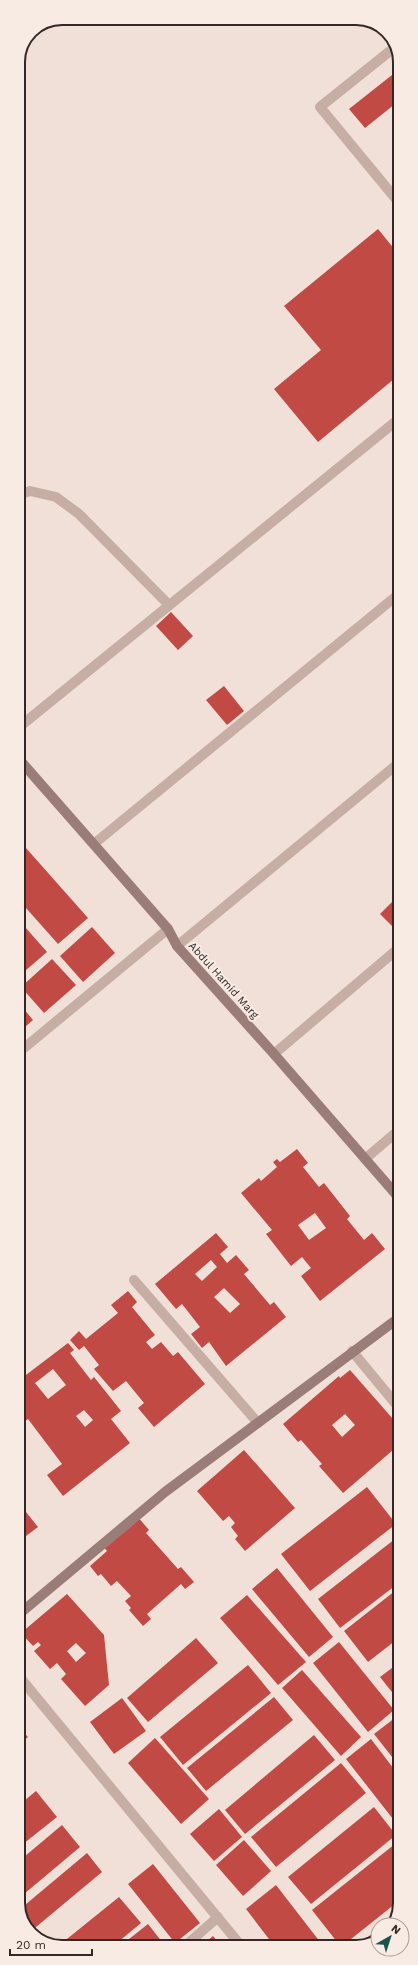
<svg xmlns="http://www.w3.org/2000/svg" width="418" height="1965" viewBox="0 0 418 1965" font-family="'Work Sans',sans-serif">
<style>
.building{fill:#c14a45;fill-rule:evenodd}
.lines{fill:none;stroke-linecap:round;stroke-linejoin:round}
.lane{stroke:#c7aea5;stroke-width:10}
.street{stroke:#c7aea5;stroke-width:10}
.secondary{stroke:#9b7d77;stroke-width:10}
.labels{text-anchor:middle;stroke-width:4;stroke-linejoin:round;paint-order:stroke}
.street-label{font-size:11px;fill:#332826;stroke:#f8ebe4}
.rim{fill:none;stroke:#332826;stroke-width:2}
</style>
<rect width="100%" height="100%" fill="#f0e0d8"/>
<g class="building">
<polygon points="392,75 400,84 400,100 365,128 349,109"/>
<polygon points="378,229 400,256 400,374 318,442 274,389 321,350 284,306"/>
<polygon points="171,612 193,636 178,650 156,626"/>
<polygon points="224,686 244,711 227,725 206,700"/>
<polygon points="18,839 88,918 58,944 18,899"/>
<polygon points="395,899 400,903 400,934 380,914"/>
<polygon points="18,919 47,952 18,977"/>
<polygon points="92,927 115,953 83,982 60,956"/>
<polygon points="52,959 76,985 44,1013 21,987"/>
<polygon points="18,1002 33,1020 18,1033"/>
<path d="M297 1149 308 1163 303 1167 319 1187 324 1183 350 1216 347 1219 364 1240 372 1233 385 1249 320 1301 301 1276 311 1268 302 1257 291 1266 266 1234 272 1230 241 1193 259 1178 261 1181 277 1167 273 1162 277 1159 280 1162ZM315 1213 326 1228 309 1240 298 1225Z"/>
<path d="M216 1233 228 1247 220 1254 227 1263 236 1255 249 1270 244 1274 270 1305 274 1302 286 1317 226 1366 209 1342 202 1348 191 1334 200 1327 182 1304 176 1309 155 1284ZM211 1260 217 1267 202 1281 195 1274ZM224 1288 240 1304 230 1313 214 1297Z"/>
<polygon points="128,1291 137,1302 132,1307 155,1335 146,1342 152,1349 161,1342 173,1356 178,1352 205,1384 154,1427 138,1408 144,1403 126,1381 113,1391 94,1369 99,1365 84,1346 79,1350 70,1340 79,1331 86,1339 118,1313 111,1305"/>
<path d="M68 1343 74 1350 70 1353 91 1380 94 1377 121 1411 111 1419 130 1443 63 1496 47 1475 62 1464 28 1419 18 1426V1381ZM53 1369 66 1385 48 1399 35 1383ZM84 1410 93 1420 85 1427 76 1416Z"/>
<path d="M350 1370 400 1427V1444L343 1493 319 1466 322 1464 301 1440 298 1442 283 1424 339 1376 340 1378ZM345 1414 355 1425 342 1437 332 1425Z"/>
<polygon points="244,1450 295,1508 245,1551 235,1539 238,1536 231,1527 235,1523 229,1516 223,1521 197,1491"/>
<polygon points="367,1487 396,1524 310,1591 281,1554"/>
<polygon points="18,1502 38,1527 18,1542"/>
<polygon points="137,1516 149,1530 146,1533 178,1569 181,1567 194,1582 185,1589 181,1584 147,1614 151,1619 143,1626 129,1610 131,1608 125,1601 131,1596 117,1581 111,1586 101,1574 98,1576 90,1566 107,1551 103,1546"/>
<polygon points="400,1535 400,1582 340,1628 318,1599"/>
<polygon points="277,1568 333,1637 309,1657 252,1589"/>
<polygon points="400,1587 400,1637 368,1662 344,1631"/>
<path d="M67 1594 104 1635 109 1685 85 1706 61 1679 66 1674 57 1663 50 1669 34 1651 41 1645 38 1642 33 1646 21 1633ZM76 1643 86 1653 76 1662 67 1651Z"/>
<polygon points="247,1595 306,1662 278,1685 220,1618"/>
<polygon points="196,1638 218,1663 148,1722 127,1698"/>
<polygon points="339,1642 394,1710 368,1732 313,1663"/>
<polygon points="400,1662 400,1700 399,1701 380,1677"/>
<polygon points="248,1665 271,1693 183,1765 160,1737"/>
<polygon points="302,1670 361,1737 341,1756 282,1688"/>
<polygon points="274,1697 293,1720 206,1791 187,1768"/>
<polygon points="122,1698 146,1731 114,1754 90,1722"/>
<polygon points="400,1714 400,1767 374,1734"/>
<polygon points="18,1726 28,1737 18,1745"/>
<polygon points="314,1735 335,1760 245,1834 225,1810"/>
<polygon points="155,1738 209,1799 181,1824 128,1763"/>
<polygon points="371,1739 400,1777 400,1828 346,1759"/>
<polygon points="18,1747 24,1753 18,1758"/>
<polygon points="341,1763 366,1793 276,1867 251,1837"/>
<polygon points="36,1791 57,1817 18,1848 18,1806"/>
<polygon points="374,1807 396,1835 311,1904 288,1877"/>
<polygon points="219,1809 242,1837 214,1861 190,1834"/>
<polygon points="62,1825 80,1847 18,1899 18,1862"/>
<polygon points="244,1840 271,1871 243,1896 216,1865"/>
<polygon points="400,1840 400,1900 341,1947 312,1910"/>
<polygon points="87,1853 102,1872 30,1932 19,1910"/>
<polygon points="153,1864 200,1923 175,1943 128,1884"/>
<polygon points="276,1885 324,1947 275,1947 246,1909"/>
<polygon points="119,1897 141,1923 112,1947 57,1947"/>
<polygon points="396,1915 392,1925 383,1925"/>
<polygon points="148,1924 166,1947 119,1947"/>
<polygon points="378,1929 378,1938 362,1947 355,1947"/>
<polygon points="213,1936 222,1947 200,1947"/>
</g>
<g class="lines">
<g class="lane">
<polyline points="134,1280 258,1423"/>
<polyline points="184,1947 218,1917"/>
</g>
<g class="street">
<polyline points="395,47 320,107 400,204"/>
<polyline points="18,495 30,491 56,497 79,514 169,605"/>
<polyline points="18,728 400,418"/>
<polyline points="95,843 400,593"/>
<polyline points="177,946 400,762"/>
<polyline points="18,1053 168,929"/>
<polyline points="274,1054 400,947"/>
<polyline points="365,1159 400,1129"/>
<polyline points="352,1351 400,1409"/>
<polyline points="18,1675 242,1947"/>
</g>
<g class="secondary">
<polyline points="18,758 168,929 177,946 274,1054 400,1199"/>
<polyline points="18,1615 165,1492 400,1317"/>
</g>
</g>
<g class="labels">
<g class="street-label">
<text transform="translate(224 980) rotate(48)" y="4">Abdul Hamid Marg</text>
</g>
</g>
<path d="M0 0H418V1965H0ZM62 25H356A37 37 0 0 1 393 62V1903A37 37 0 0 1 356 1940H62A37 37 0 0 1 25 1903V62A37 37 0 0 1 62 25Z" fill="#f8ebe4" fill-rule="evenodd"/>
<path class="rim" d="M62 25H356A37 37 0 0 1 393 62V1903A37 37 0 0 1 356 1940H62A37 37 0 0 1 25 1903V62A37 37 0 0 1 62 25Z"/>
<g transform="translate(390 1937) rotate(39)"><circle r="19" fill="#f8ebe4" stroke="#a99d98"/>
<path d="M0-3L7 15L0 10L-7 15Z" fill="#1d534c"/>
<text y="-6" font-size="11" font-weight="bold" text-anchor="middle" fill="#332826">N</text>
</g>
<path d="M10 1949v6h82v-6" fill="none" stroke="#332826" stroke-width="2"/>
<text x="16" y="1949" font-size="12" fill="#332826" stroke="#f8ebe4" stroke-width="3" paint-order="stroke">20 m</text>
</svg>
